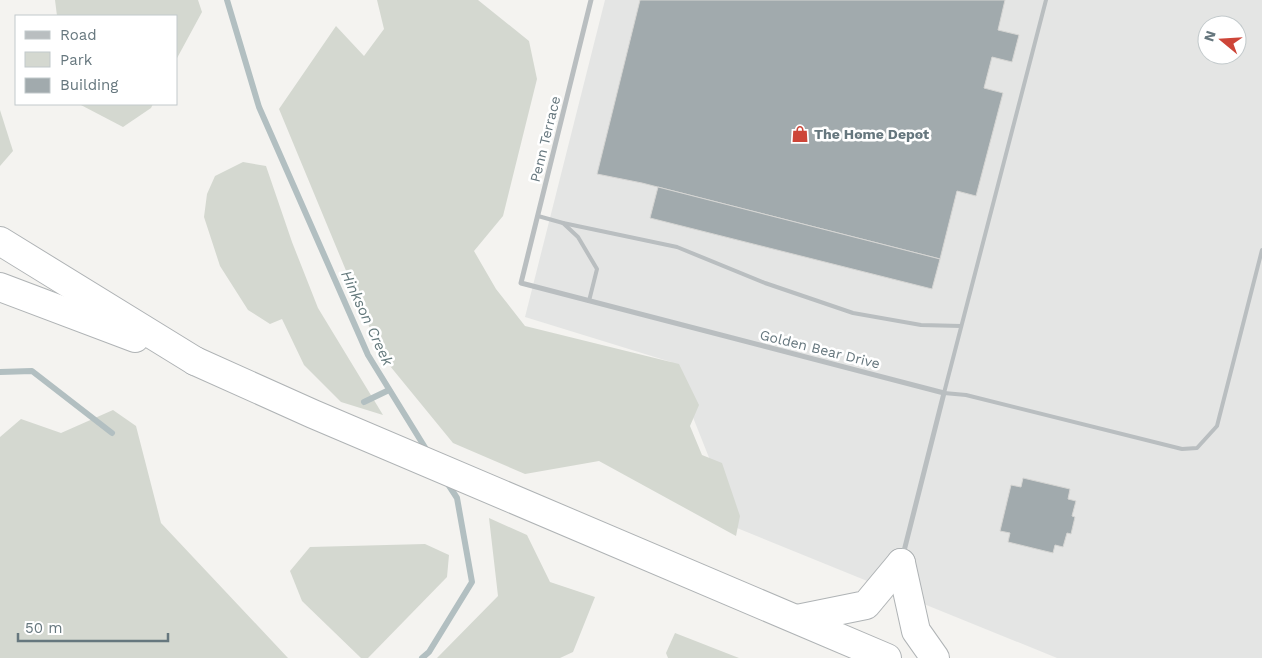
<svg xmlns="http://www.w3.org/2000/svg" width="1262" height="658" viewBox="0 0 1262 658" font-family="'Work Sans',sans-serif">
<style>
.built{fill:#e4e5e4;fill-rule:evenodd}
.green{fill:#d4d8d0}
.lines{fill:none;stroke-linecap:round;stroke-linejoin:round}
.stream{stroke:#b2bfc1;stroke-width:6}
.building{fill:#a1aaad;stroke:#d5d5d3}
.trunk-casing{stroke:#afb3b5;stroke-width:30}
.motorway-casing{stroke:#afb3b5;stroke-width:30}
.service{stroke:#b9bec0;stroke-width:4}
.minor{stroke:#b9bec0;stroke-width:5}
.trunk{stroke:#fff;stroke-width:28}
.motorway{stroke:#fff;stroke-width:28}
.labels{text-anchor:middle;stroke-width:5;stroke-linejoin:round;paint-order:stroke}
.poi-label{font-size:14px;font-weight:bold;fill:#66777e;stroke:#fff;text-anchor:start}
.street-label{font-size:14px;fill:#66777e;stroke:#fff}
.water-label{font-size:15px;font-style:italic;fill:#63787b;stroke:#fff}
</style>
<rect width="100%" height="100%" fill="#f4f3f0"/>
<path class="built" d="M605 0H1262V658H1057L737 528 671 362 525 317ZM1207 25H1237V55H1207Z"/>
<g class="green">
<polygon points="55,0 198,0 202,12 176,60 176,16 57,16"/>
<polygon points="377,0 478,0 529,41 537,79 503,216 474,251 496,289 525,326 679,364 699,405 690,426 702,455 722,463 740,516 736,536 599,461 525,474 453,443 381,355 279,109 336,26 364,56 384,29"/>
<polygon points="79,104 153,104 151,108 123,127"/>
<polygon points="0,110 13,151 0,166"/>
<polygon points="243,162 266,166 292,242 318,308 383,415 341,402 304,365 282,319 270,324 248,310 220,266 204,217 207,194 215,176"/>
<polygon points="113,410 136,426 161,523 288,658 0,658 0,437 21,419 61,433"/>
<polygon points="489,518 527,535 550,582 595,597 573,652 560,658 437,658 498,596"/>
<polygon points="425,544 449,555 447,577 368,658 361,658 302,601 290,571 310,547"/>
<polygon points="675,633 739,658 668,658 666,653"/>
</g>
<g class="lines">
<g class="stream">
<polyline points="227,0 259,107 368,355 429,454"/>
<polyline points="0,372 32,371 112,433"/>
<polyline points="364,402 389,390"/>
<polyline points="422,658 429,652 472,582 457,498 446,481"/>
</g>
</g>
<g class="building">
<polygon points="640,0 1005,0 998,30 1019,35 1012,62 992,57 984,88 1003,93 976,196 957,191 940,259 642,183 597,174"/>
<polygon points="658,187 940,259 932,289 650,218"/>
<polygon points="1023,478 1070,489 1068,499 1076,501 1072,516 1075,517 1071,534 1067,533 1063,547 1055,545 1053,553 1008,542 1010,533 1000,531 1011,485 1021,487"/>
</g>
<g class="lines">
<g class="trunk-casing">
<g id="trunk">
<polyline points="195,361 313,414 887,658"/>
<polyline points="901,563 916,631 935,658"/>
<polyline points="797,619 866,605 901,563"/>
</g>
</g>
<g class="motorway-casing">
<g id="motorway">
<polyline points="0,241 195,361"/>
<polyline points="0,287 135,338"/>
</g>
</g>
<g class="service">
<polyline points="1046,0 944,393 966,395 1182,449 1197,448 1217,426 1262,250"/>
<polyline points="538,216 563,223 578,237 597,269 589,301"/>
<polyline points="563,223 677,247 765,283 853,313 921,325 961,326"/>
</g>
<polyline class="minor" points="591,0 521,283 944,393 903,555"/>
<use href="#trunk" class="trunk"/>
<use href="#motorway" class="motorway"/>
</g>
<defs>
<g id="shop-bare" transform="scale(1.35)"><path d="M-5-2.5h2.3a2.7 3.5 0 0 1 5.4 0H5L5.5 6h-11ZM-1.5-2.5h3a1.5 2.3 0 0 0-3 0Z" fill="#cd4538" stroke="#fff" stroke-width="2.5" paint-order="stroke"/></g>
</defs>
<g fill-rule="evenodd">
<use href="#shop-bare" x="800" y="134"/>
</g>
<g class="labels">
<g class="poi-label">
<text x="814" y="139">The Home Depot</text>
</g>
<g class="street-label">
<text transform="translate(545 139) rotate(-76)" y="5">Penn Terrace</text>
<text transform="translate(820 349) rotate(14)" y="5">Golden Bear Drive</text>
</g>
<g class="water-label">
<text transform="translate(367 318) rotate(65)" y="5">Hinkson Creek</text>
</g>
</g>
<rect x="15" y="15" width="162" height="90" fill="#ffffff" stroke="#c2c9cb"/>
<rect x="25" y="31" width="25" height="8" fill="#b9bec0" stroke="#c2c9cb"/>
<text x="60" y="40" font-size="15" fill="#66777e">Road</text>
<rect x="25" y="52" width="25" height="15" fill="#d4d8d0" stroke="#c2c9cb"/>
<text x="60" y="65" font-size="15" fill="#66777e">Park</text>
<rect x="25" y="78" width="25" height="15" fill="#a1aaad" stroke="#c2c9cb"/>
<text x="60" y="90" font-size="15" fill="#66777e">Building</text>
<g transform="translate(1222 40) rotate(288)"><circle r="24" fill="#ffffff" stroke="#c2c9cb"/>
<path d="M0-4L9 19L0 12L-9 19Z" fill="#cd4538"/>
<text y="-8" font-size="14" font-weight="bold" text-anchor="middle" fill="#66777e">N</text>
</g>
<path d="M18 633v8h150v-8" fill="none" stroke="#66777e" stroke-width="2.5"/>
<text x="25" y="633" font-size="15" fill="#66777e" stroke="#ffffff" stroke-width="4" paint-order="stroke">50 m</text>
</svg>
